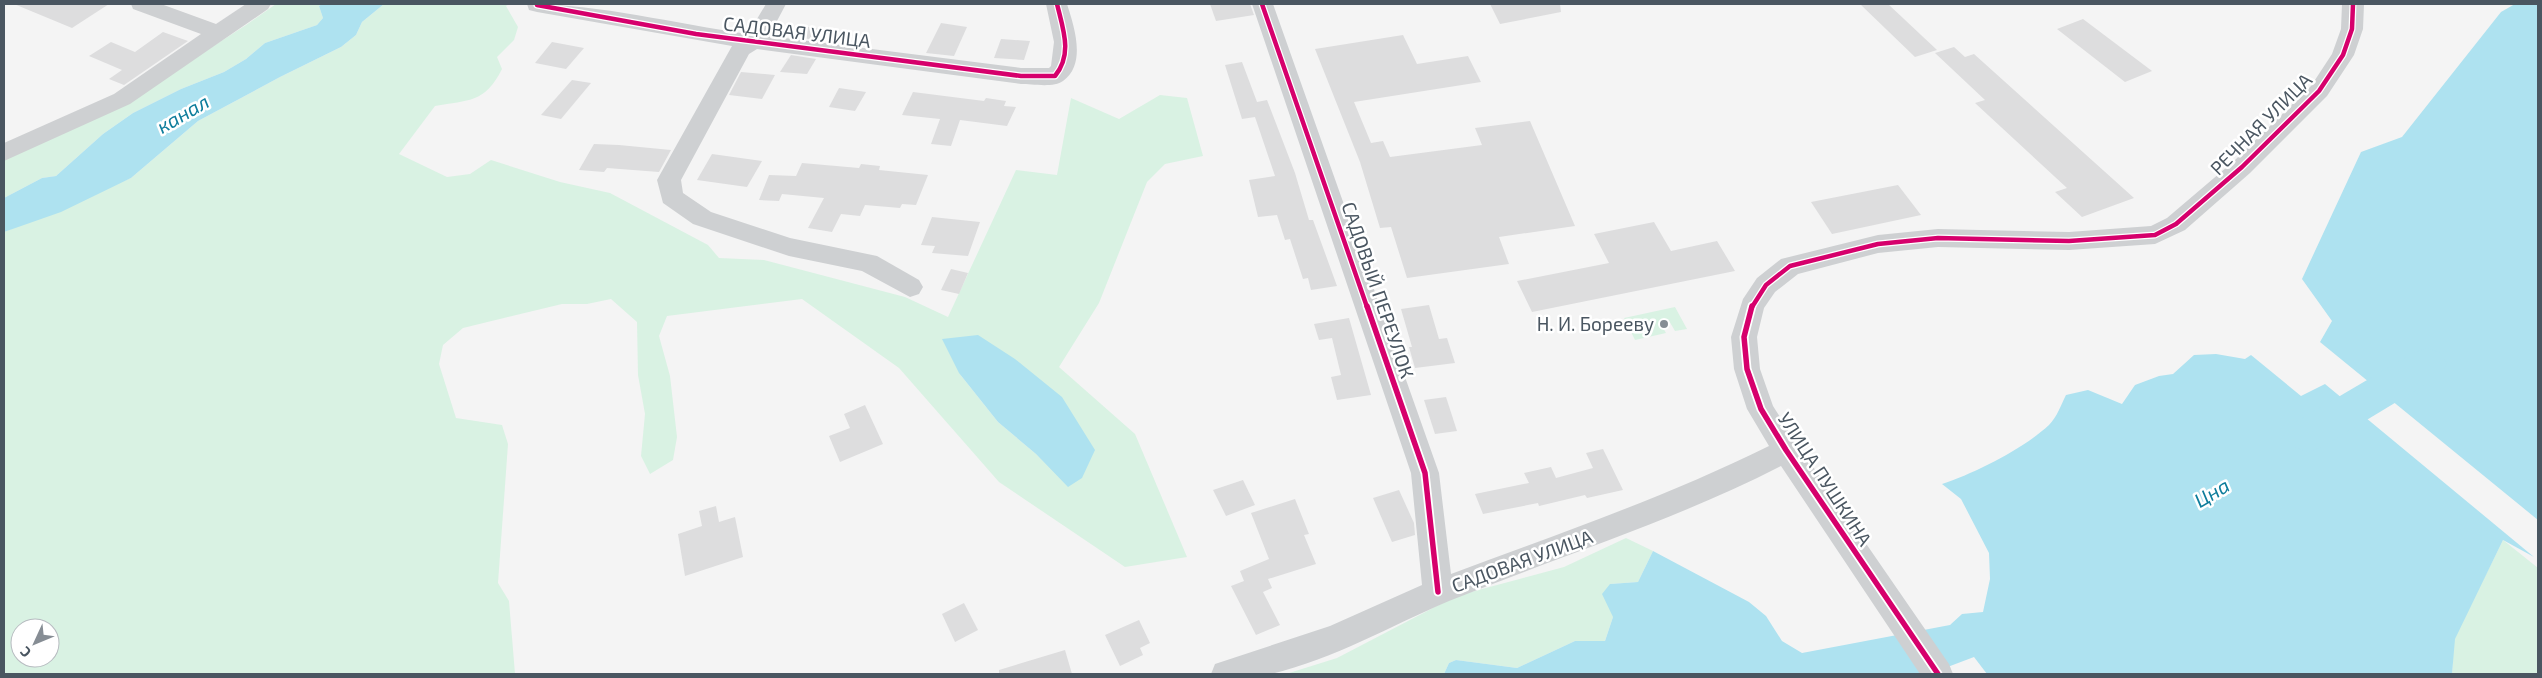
<svg xmlns="http://www.w3.org/2000/svg" width="2542" height="678" viewBox="0 0 2542 678" font-family="'Exo 2',sans-serif">
<style>
.green{fill:#d9f2e3;fill-rule:evenodd}
.water{fill:#aee2f0}
.lines{fill:none;stroke-linecap:round;stroke-linejoin:round}
.river{fill:#aee2f0;fill-rule:evenodd}
.building{fill:#ddddde}
.minor{fill:#ced0d2;fill-rule:evenodd}
.cycleway-far1-casing{stroke:#fff;stroke-width:7}
.cycleway-casing{stroke:#fff;stroke-width:9}
.cycleway-far1{stroke:#d6006c;stroke-width:4.5}
.cycleway{stroke:#d6006c;stroke-width:5.5}
.poi-dot{fill:#868d94;stroke:#fff;stroke-width:2}
.labels{text-anchor:middle;stroke-width:5;stroke-linejoin:round;paint-order:stroke}
.street-label{font-size:19px;fill:#4a5661;stroke:#fff}
.poi-label{font-size:19px;fill:#4a5661;stroke:#fff;text-anchor:end}
.water-label{font-size:20px;font-style:italic;fill:#0c7c9b;stroke:#fff}
</style>
<rect width="100%" height="100%" fill="#f4f4f4"/>
<g class="green">
<polygon points="276,4 322,4 319,6 323,18 317,25 265,43 246,59 224,72 181,89 133,113 103,134 56,176 42,178 4,198 4,159 129,101 246,25"/>
<path d="M384 4H509L506 6 518 27 514 40 497 57 502 69C485 103 469 100 435 106L399 154 447 177 470 174 491 160 560 182 610 193 708 245 719 258 764 260 905 297 948 317 1016 170 1057 175 1071 98 1119 119 1160 95 1187 98 1203 156 1165 164 1147 182 1099 303 1059 367 1135 434 1187 557 1125 567 999 482 899 368 802 299 667 316 659 336 670 376 677 437 673 460 650 474 641 456 645 414 638 375 637 322 611 299 587 304H562L463 328 443 345 439 364 456 418 502 425 508 444 498 583 509 601 515 674H4V232L131 178 198 121 280 77 341 47 356 35 362 22ZM959 373 1068 487 1036 454 998 422ZM20 628H50V658H20Z"/>
<polygon points="1675,307 1687,329 1675,331 1668,319 1659,321 1666,333 1635,340 1624,318"/>
<polygon points="1626,538 1653,551 1638,582 1610,584 1613,617 1605,641 1575,641 1517,668 1456,660 1449,663 1444,674 1286,674 1337,658 1456,596 1564,567"/>
<polygon points="2503,540 2538,568 2538,674 2452,674 2454,639"/>
</g>
<g class="water">
<polygon points="322,4 384,4 362,22 356,35 341,47 280,77 198,121 131,178 61,212 4,232 4,198 42,178 56,176 103,134 133,113 181,89 224,72 246,59 265,43 317,25 323,18 319,6"/>
<polygon points="2515,4 2538,4 2538,520 2320,342 2332,321 2302,279 2361,152 2402,137 2501,12"/>
<polygon points="978,335 1015,359 1062,397 1095,450 1082,478 1068,487 1036,454 998,422 959,373 942,339"/>
<path d="M2216 354 2245 359 2251 355 2301 396 2325 384 2534 557 2503 540 2455 639 2452 674H1987L1974 657 1929 674H1444L1449 663 1456 660 1517 668 1575 641H1605L1613 617 1602 594 1610 584 1638 582 1653 551 1749 602 1766 616 1782 641 1802 653 1950 625 1962 614 1983 612 1990 579 1989 553 1961 499 1942 484C1975 473 2023 449 2049 425 2057 417 2061 405 2066 395L2088 390 2122 404 2135 385 2159 376 2173 374 2194 355Z"/>
</g>
<g class="lines">
<polygon class="river" points="2427,348 2441,353 2447,364 2441,375 2322,447 2308,452 2294,447 2288,435 2294,423 2413,353"/>
</g>
<g class="building">
<polygon points="14,4 109,4 72,28"/>
<polygon points="1210,4 1250,4 1254,15 1216,21"/>
<polygon points="1490,4 1560,4 1561,12 1500,24"/>
<polygon points="1860,4 1888,4 1937,50 1915,57"/>
<polygon points="2083,19 2152,71 2125,82 2057,29"/>
<polygon points="941,23 967,27 954,56 926,53"/>
<polygon points="808,27 832,31 826,41 801,38"/>
<polygon points="163,32 188,41 124,85 109,79 122,70 89,56 111,42 135,52"/>
<polygon points="1403,35 1417,64 1468,56 1481,82 1354,102 1371,143 1383,141 1390,157 1482,145 1475,128 1530,121 1575,226 1499,237 1509,264 1407,278 1391,227 1380,228 1360,162 1315,49"/>
<polygon points="1001,39 1030,41 1024,60 994,58"/>
<polygon points="552,42 584,48 566,69 535,63"/>
<polygon points="1954,47 1965,57 1974,54 2134,198 2082,217 2055,192 2067,188 1975,103 1985,100 1935,53"/>
<polygon points="791,55 816,59 807,74 780,72"/>
<polygon points="1242,62 1257,102 1267,100 1295,173 1309,220 1313,220 1337,286 1311,290 1308,278 1303,279 1290,239 1285,240 1277,215 1258,217 1249,180 1275,176 1255,117 1242,119 1225,65"/>
<polygon points="741,72 775,75 762,99 729,95"/>
<polygon points="572,80 591,83 561,119 541,115"/>
<polygon points="839,88 866,92 855,111 829,107"/>
<polygon points="913,92 984,101 986,98 1006,101 1004,106 1016,107 1007,126 960,120 951,146 931,144 940,119 902,115"/>
<polygon points="594,144 619,145 671,150 659,172 607,168 604,172 579,170"/>
<polygon points="712,154 762,161 747,187 697,180"/>
<polygon points="802,163 859,168 861,164 880,166 879,170 928,175 916,205 902,204 900,208 865,205 860,216 841,214 832,232 808,228 824,198 782,194 779,201 759,200 769,175 796,176"/>
<polygon points="1898,185 1921,215 1832,234 1811,202"/>
<polygon points="932,217 980,222 968,256 932,253 935,246 921,245"/>
<polygon points="1654,222 1671,251 1717,241 1735,271 1532,312 1517,281 1609,263 1594,234"/>
<polygon points="951,269 968,273 959,294 941,290"/>
<polygon points="1429,305 1439,339 1447,338 1455,363 1415,368 1409,347 1412,347 1401,309"/>
<polygon points="1349,318 1371,395 1337,400 1331,377 1341,375 1332,338 1319,340 1314,324"/>
<polygon points="1446,397 1457,431 1435,434 1424,400"/>
<polygon points="865,405 883,444 840,462 829,436 850,428 844,414"/>
<polygon points="1603,449 1623,490 1587,498 1585,495 1539,506 1538,503 1483,514 1475,494 1529,483 1524,473 1551,467 1556,478 1593,468 1586,453"/>
<polygon points="1243,480 1255,505 1226,516 1213,490"/>
<polygon points="1399,490 1414,523 1415,535 1392,542 1373,498"/>
<polygon points="1295,499 1309,534 1304,535 1316,564 1268,579 1272,588 1263,592 1280,625 1256,635 1231,586 1244,581 1240,571 1269,559 1251,513"/>
<polygon points="716,506 719,522 735,517 743,557 685,576 678,534 702,526 699,511"/>
<polygon points="964,603 978,630 955,642 942,614"/>
<polygon points="1139,620 1150,643 1140,648 1143,655 1120,666 1105,635"/>
<polygon points="1065,650 1072,674 999,674 999,670"/>
</g>
<g class="lines">
<g class="minor">
<polygon points="131,4 161,4 216,24 246,4 271,4 268,9 130,104 4,161 4,143 114,94 201,34 133,9"/>
<path d="M527 4C601 4 675 24 748 34L766 4H786L769 36 1021 68H1049L1051 66 1054 42 1046 4H1067C1074 26 1087 64 1063 81 1054 88 1032 84 1021 84L757 49 749 54 681 180 683 193 711 212 790 238 877 256 919 280 923 287 919 294 910 297 862 271 789 256 693 224 663 203 657 180 732 46 537 12 529 10Z"/>
<path d="M1252 4H1273L1439 473 1451 574C1558 534 1666 497 1769 446L1747 409 1734 369 1731 337 1743 299 1757 278 1781 259 1878 235 1938 229 2069 232 2151 226 2167 218 2234 161 2311 86 2332 54 2341 29 2342 4H2364L2363 29 2354 55 2327 96 2250 173 2185 230 2155 244 2069 250 1938 247 1878 253 1798 274 1775 292 1764 308 1757 337 1760 369 1773 406 1796 442 1949 664 1953 674H1920L1781 466C1674 521 1560 556 1449 601 1390 626 1334 659 1271 674 1253 678 1229 674 1211 674L1215 664 1330 626 1422 585 1411 473Z"/>
</g>
<g class="cycleway-far1-casing">
<g id="cycleway-far1">
<polyline points="1262,4 1367,307"/>
<path d="M537 5 696 34 1021 76H1055C1073 54 1063 29 1057 4"/>
<polyline points="1752,307 1766,285 1790,266 1878,244 1938,238 2069,241 2155,235 2176,224 2242,167 2319,91 2343,55 2352,29 2353,4"/>
</g>
</g>
<g class="cycleway-casing">
<g id="cycleway">
<polyline points="1367,306 1425,473 1438,592"/>
<polyline points="1752,306 1744,337 1747,369 1761,409 1786,450 1938,674"/>
</g>
</g>
<use href="#cycleway-far1" class="cycleway-far1"/>
<use href="#cycleway" class="cycleway"/>
</g>
<circle class="poi-dot" cx="1664" cy="324" r="5"/>
<g class="labels">
<g class="street-label">
<text transform="translate(797 32) rotate(7)" y="7">САДОВАЯ УЛИЦА</text>
<text transform="translate(2261 124) rotate(-45)" y="7">РЕЧНАЯ УЛИЦА</text>
<text transform="translate(1378 290) rotate(71)" y="7">САДОВЫЙ ПЕРЕУЛОК</text>
<text transform="translate(1825 479) rotate(57)" y="7">УЛИЦА ПУШКИНА</text>
<text transform="translate(1522 561) rotate(-20)" y="7">САДОВАЯ УЛИЦА</text>
</g>
<g class="poi-label">
<text x="1654" y="331">Н. И. Борееву</text>
</g>
<g class="water-label">
<text transform="translate(183 114) rotate(-30)" y="7">канал</text>
<text transform="translate(2212 493) rotate(-31)" y="7">Цна</text>
</g>
</g>
<rect width="2542" height="678" fill="none" stroke="#4a5661" stroke-width="10"/>
<g transform="translate(35 643) rotate(226)"><circle r="24" fill="#ffffff" stroke="#b7bbc0"/>
<path d="M0-4L9 19L0 12L-9 19Z" fill="#868d94"/>
<text y="-8" font-size="14" font-weight="bold" text-anchor="middle" fill="#4a5661">С</text>
</g>
</svg>
